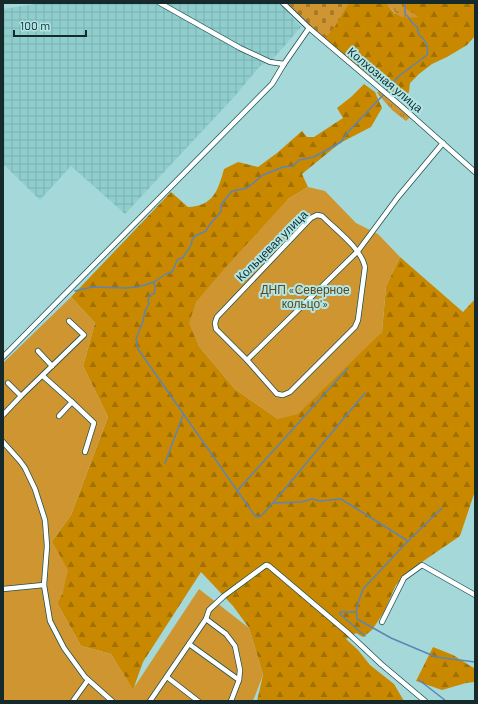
<svg xmlns="http://www.w3.org/2000/svg" width="478" height="704" viewBox="0 0 478 704" font-family="Barlow,sans-serif">
<style>
.industrial{fill:url(#industrial-grid)}
.grass{fill:url(#grass-tufts)}
.forest{fill:url(#forest-firs)}
.wetland{fill:url(#wetland-marsh)}
.cemetery{fill:url(#cemetery-stones)}
.garden{fill:#cf9531}
.lines{fill:none;stroke-linecap:round;stroke-linejoin:round}
.stream{stroke:#5c85b6;stroke-width:1.5}
.minor-casing{stroke:#1e5051;stroke-width:6}
.minor{stroke:#fff;stroke-width:4.5}
.labels{text-anchor:middle;stroke-width:4;stroke-linejoin:round;paint-order:stroke}
.street-label{font-size:12px;fill:#162a2b;stroke:#b1e6e6}
.park-label{font-size:12px;fill:#60451a;stroke:#b1e6e6}
</style>
<defs>
<pattern id="industrial-grid" width="8" height="8" patternUnits="userSpaceOnUse"><rect width="8" height="8" fill="#90cece"/><path d="M0 4h8M4 0v8" fill="none" stroke="#7bb1b1"/></pattern>
<pattern id="grass-tufts" width="24" height="20" patternUnits="userSpaceOnUse"><rect width="24" height="20" fill="#cf9531"/><path d="M3 7l-1-3M5 7V3M7 7l1-3M15 17l-1-3M17 17v-4M19 17l1-3" fill="none" stroke="#a77a2a"/></pattern>
<pattern id="forest-firs" width="22" height="20" patternUnits="userSpaceOnUse"><rect width="22" height="20" fill="#c88900"/><path d="M5 1l3.5 6h-7zM16 11l3.5 6h-7z" fill="#a17003"/></pattern>
<pattern id="wetland-marsh" width="20" height="14" patternUnits="userSpaceOnUse"><rect width="20" height="14" fill="#cf9531"/><path d="M1 5h8M5 5V1M11 12h8M15 12V8" fill="none" stroke="#a77a2a"/></pattern>
<pattern id="cemetery-stones" width="16" height="16" patternUnits="userSpaceOnUse"><rect width="16" height="16" fill="#cf9531"/><path d="M2 7V4a2 2 0 0 1 4 0v3zM10 15v-3a2 2 0 0 1 4 0v3z" fill="#a77a2a"/></pattern>
</defs>
<rect width="100%" height="100%" fill="#a5d9d9"/>
<polygon class="industrial" points="41,3 279,3 301,27 272,60 260,66 234,97 125,214 71,166 40,200 3,164 3,9"/>
<polygon class="grass" points="379,90 410,117 406,121 392,110 377,93"/>
<g class="forest">
<polygon points="286,3 386,3 395,14 402,6 401,3 475,3 475,36 467,45 447,57 432,64 419,74 410,83 409,92 403,102 387,89 324,39"/>
<path d="M364 84 375 92 382 108 371 127 340 143 302 174 308 187 288 199 198 345 235 389 278 419 382 332 386 286 400 257 463 312 475 299V491L460 536 419 564 396 585 384 612 372 630 363 637 356 633 346 639 358 650 370 665 394 684 404 701H257L263 675 249 628 233 606 201 572 143 662 133 690 111 654 81 646 57 603 63 592 52 541 71 515 108 417 83 366 95 323 71 297 171 192 188 207C213 206 218 191 224 169L238 162 258 167 277 153 302 131 307 137H314L343 118 337 108 351 97Z"/>
<polygon points="433,647 453,655 472,667 475,668 475,682 466,683 442,690 416,681"/>
</g>
<path class="wetland" d="M386 3H401L402 6 419 17C400 19 398 17 386 3Z"/>
<polygon class="cemetery" points="286,3 349,3 334,28 324,39"/>
<g class="garden">
<polygon points="308,187 325,191 356,223 378,234 400,257 386,286 382,332 298,414 278,419 235,389 198,345 189,323 196,302 224,269 288,199"/>
<polygon points="71,297 95,323 83,366 108,417 71,515 52,541 68,570 63,592 57,603 81,646 111,654 133,689 199,589 249,628 263,675 253,701 3,701 3,363"/>
</g>
<g class="lines">
<g class="stream">
<path d="M386 91 399 76 427 55C429 47 426 40 419 35L417 27C410 23 411 18 405 14V3"/>
<polyline points="75,291 92,287 126,288 138,287 154,282"/>
<path d="M365 393 273 503 262 515 259 517 255 516 138 349 136 339 143 321 145 311 149 304 148 300 150 295 154 294 155 289 154 282 166 274 172 272 178 259 183 258C185 251 192 249 192 240L195 236 206 231C209 223 217 218 221 211V205L232 191 247 188 263 175 283 167 293 166 299 160 314 157 341 142 348 132 384 94"/>
<polyline points="165,463 183,415"/>
<polyline points="237,491 348,368"/>
<polyline points="273,503 301,502 312,499 320,501 341,499 408,541 442,508"/>
<path d="M408 541 363 589C359 602 355 604 357 619L391 638 436 657 475 662"/>
<polyline points="355,612 340,612 340,614 365,636"/>
<polyline points="419,680 446,701"/>
</g>
<g class="minor-casing">
<g id="minor">
<polyline points="160,3 240,48 270,62 284,64"/>
<polyline points="283,3 309,28 402,107 475,172"/>
<path d="M317 215 322 216C336 230 361 248 365 267L358 320 355 327 290 392 283 395 277 394 247 360 216 329 215 323 217 317 311 218Z"/>
<polyline points="38,351 52,366"/>
<polyline points="3,357 272,84 284,64 309,28"/>
<polyline points="247,360 358,251 398,197 443,143"/>
<polyline points="43,376 72,402 94,423 85,452"/>
<polyline points="8,383 21,396"/>
<polyline points="3,415 21,396 84,335 69,321"/>
<polyline points="59,416 72,402"/>
<polyline points="3,442 20,461 25,468 35,489 45,520 47,546 44,585 50,621 64,648 85,677 112,701"/>
<polyline points="3,589 44,585"/>
<polyline points="206,619 226,634 235,646 240,670 239,680 231,701"/>
<polyline points="382,622 404,578 422,565 475,595"/>
<polyline points="189,644 239,680"/>
<polyline points="167,677 198,701"/>
<polyline points="73,701 88,680"/>
<polyline points="150,701 189,644 206,619 209,610 224,596 266,565 269,566 348,633 381,664 425,701"/>
</g>
</g>
<use href="#minor" class="minor"/>
</g>
<g class="labels">
<g class="street-label">
<text transform="translate(385 80) rotate(40)" y="4">Колхозная улица</text>
<text transform="translate(272 246) rotate(-45)" y="4">Кольцевая улица</text>
</g>
<g class="park-label">
<text x="305" y="294">ДНП «Северное<tspan x="305" dy="14">кольцо'»</tspan></text>
</g>
</g>
<rect width="478" height="704" fill="none" stroke="#162a2b" stroke-width="8"/>
<path d="M14 30v6h72v-6" fill="none" stroke="#162a2b" stroke-width="2"/>
<text x="20" y="30" font-size="12" fill="#162a2b" stroke="#b1e6e6" stroke-width="3" paint-order="stroke">100 m</text>
</svg>
